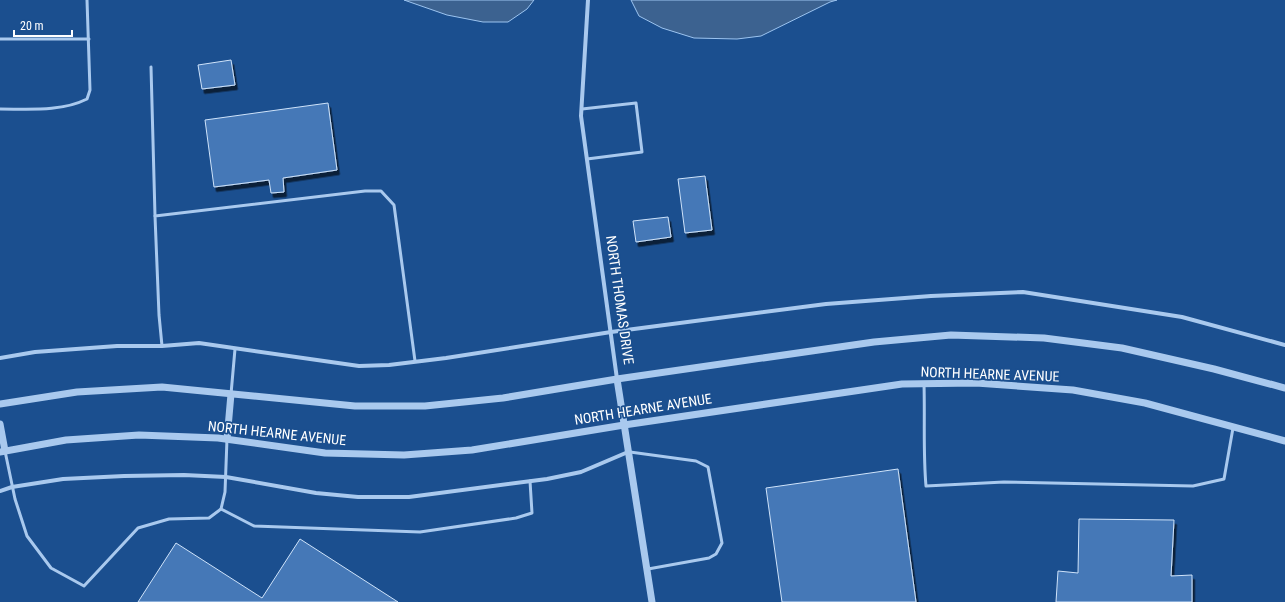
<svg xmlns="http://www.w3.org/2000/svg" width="1285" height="602" viewBox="0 0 1285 602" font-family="'Roboto Condensed',sans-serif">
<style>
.water{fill:#3c6290;stroke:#9cc4f0}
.building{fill:#4478b7;stroke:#cfe3fa;filter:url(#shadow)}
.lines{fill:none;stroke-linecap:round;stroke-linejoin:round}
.service{stroke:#a9c9ee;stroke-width:3}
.minor{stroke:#a9c9ee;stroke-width:4}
.tertiary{stroke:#a9c9ee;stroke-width:7}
.labels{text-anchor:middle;stroke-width:3.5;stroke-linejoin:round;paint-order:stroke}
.street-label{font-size:14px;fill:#fff;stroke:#1b4f8f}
</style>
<defs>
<filter id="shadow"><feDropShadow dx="2.5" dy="4.5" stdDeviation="0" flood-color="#0009"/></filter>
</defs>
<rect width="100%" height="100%" fill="#1b4f8f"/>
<g class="water">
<polygon points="404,0 534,0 527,9 508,22 483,22 447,15"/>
<polygon points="631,0 837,0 830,2 761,36 737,39 694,38 662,28 639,16"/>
</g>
<g class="building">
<polygon points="231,60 235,85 202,89 198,65"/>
<polygon points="328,103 337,170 283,178 284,192 271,193 269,180 214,187 205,120"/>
<polygon points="705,176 712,230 685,233 678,179"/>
<polygon points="668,217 671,237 636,242 633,221"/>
<polygon points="898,469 916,602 782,602 766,488"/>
<polygon points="1079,519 1174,520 1171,576 1192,575 1192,602 1056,602 1058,571 1078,573"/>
<polygon points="300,539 398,602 138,602 176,543 262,598"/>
</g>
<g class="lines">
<g class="service">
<polyline points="0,39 89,39"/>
<polyline points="151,67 155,216"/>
<path d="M0 109C29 109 61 112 87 99L90 90 87 0"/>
<polyline points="582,109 636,103 642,152 587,159"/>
<polyline points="162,346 159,315 155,216 365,191 381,191 394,205 415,361"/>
<path d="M924 384C925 418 923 452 926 486L1004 482 1193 486 1224 479 1233 428"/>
<polyline points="231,394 235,349"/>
<polyline points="5,451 15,499 27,536 51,568 84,586 138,528 169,519 209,518 221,509 225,492 227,439"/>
<polyline points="630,452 696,461 708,467 722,543 716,554 709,558 648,569"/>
<polyline points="221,509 254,526 420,532 516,518 532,513 530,481"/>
</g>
<g class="minor">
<polyline points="588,0 581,116 617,379"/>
<polyline points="0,358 35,352 117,346 162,346 199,343 359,366 389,365 446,358 611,332 826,304 931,296 1023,292 1182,317 1285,345"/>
<polyline points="0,491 12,487 63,479 124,476 184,475 226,477 316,493 358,497 409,497 547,479 581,472 628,452"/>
</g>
<g class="tertiary">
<polyline points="617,379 652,602"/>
<polyline points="0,404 77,392 162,387 355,406 425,406 503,398 617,379 874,342 951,335 1044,338 1122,348 1214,369 1285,388"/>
<polyline points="0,424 5,451"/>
<polyline points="227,439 231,394"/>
<polyline points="0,452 66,440 139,435 218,438 325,453 404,455 472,450 624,425 902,384 976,383 1073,390 1145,403 1285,441"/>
</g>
</g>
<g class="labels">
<g class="street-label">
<text transform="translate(620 300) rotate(82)" y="5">NORTH THOMAS DRIVE</text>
<text transform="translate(990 374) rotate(2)" y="5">NORTH HEARNE AVENUE</text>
<text transform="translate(643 409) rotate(-9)" y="5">NORTH HEARNE AVENUE</text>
<text transform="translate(277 433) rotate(6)" y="5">NORTH HEARNE AVENUE</text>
</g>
</g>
<path d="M14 30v6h58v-6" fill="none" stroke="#ffffff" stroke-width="2"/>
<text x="20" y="30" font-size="12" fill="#ffffff" stroke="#1b4f8f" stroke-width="3" paint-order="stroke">20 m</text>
</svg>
